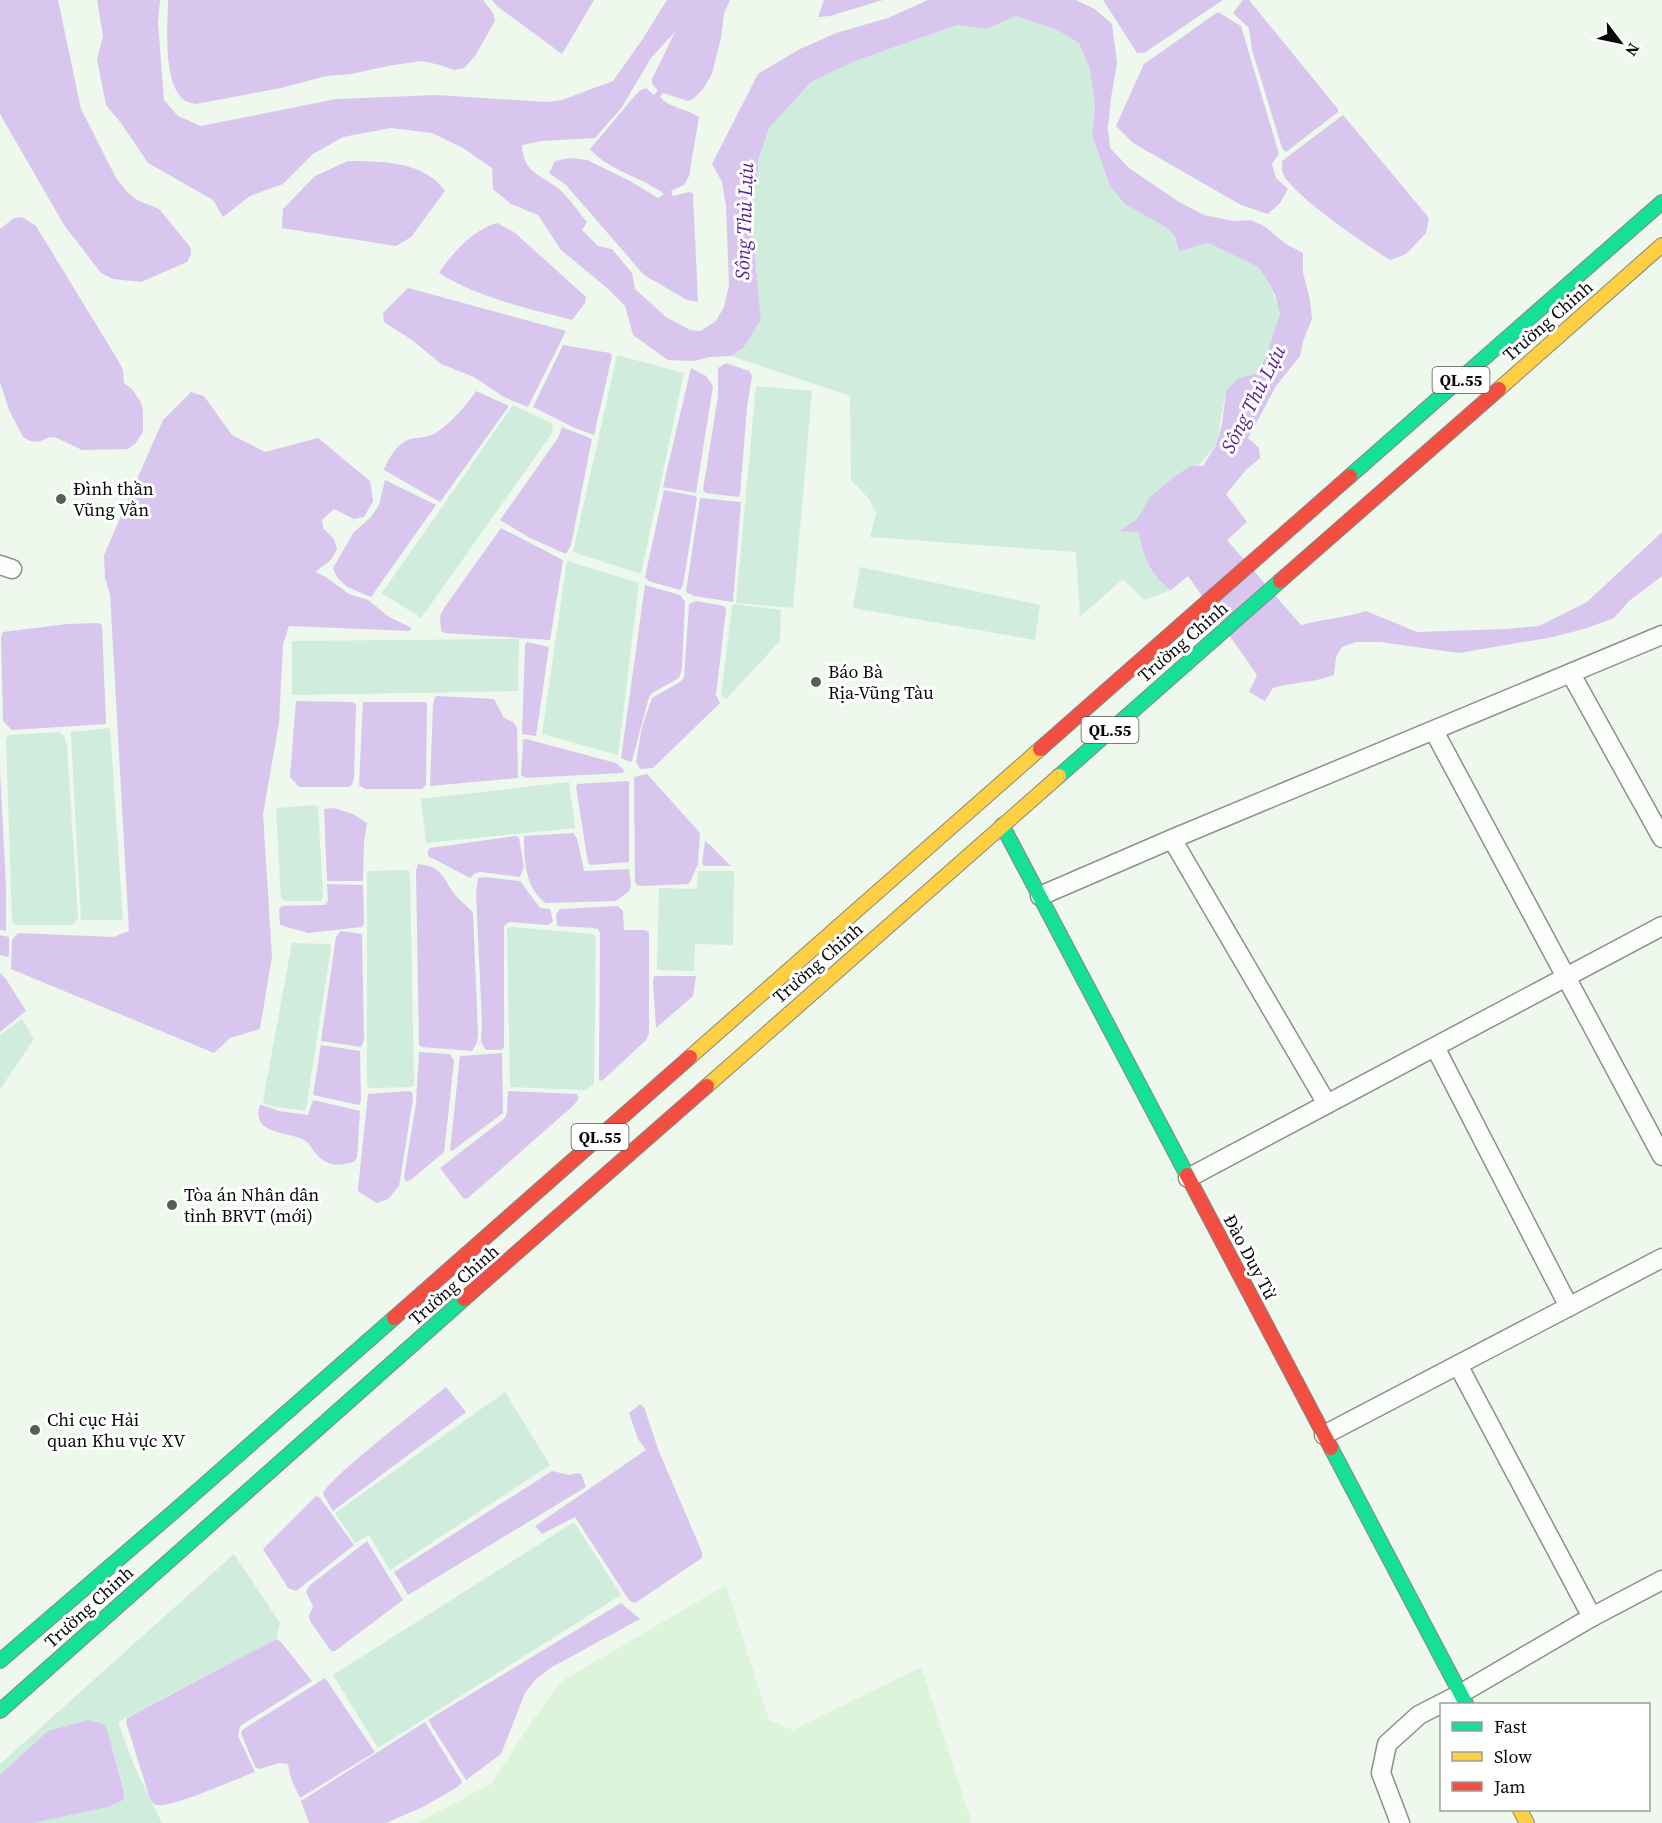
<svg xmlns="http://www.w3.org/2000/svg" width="1662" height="1823" viewBox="0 0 1662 1823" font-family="'Source Serif 4',serif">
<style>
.farmland{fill:#dbf4da}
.green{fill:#cfecdd}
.water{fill:#d8c6ef}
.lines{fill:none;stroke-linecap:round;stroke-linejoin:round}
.street-casing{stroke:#8c918c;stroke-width:21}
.fast-casing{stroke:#838782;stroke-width:16}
.slow-casing{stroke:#838782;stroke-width:16}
.jam-casing{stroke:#838782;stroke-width:16}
.street{stroke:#fcfefc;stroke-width:18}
.fast{stroke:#16e098;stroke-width:14}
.slow{stroke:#ffcf43;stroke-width:14}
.jam{stroke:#f24e42;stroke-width:14}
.poi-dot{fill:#595d59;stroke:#fff;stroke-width:2}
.labels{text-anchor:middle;stroke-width:6;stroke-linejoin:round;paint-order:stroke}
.shield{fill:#fff;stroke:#535353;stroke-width:1.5}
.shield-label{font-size:16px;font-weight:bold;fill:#090909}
.street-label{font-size:18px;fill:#090909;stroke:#fff}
.poi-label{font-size:18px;fill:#090909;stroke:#fff;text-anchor:start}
.water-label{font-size:20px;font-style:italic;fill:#5a1f8f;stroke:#fff}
</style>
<rect width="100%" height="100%" fill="#eef8ed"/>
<polygon class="farmland" points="726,1585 769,1720 793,1730 921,1667 972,1823 417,1823 491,1784 531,1723 562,1681"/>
<g class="green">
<polygon points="1016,16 1057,30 1079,43 1090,69 1095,108 1092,135 1110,186 1207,243 1258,267 1268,280 1281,314 1266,357 1257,375 1238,378 1226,391 1216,445 1198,466 1188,575 1171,590 1144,600 1123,579 1080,617 1076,552 870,537 876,513 869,499 851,480 850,396 731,356 744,347 761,320 752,227 759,158 769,128 811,82 855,61 957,25 986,29"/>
<polygon points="617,355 684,373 641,574 573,552"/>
<polygon points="756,386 812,391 793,608 736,603"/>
<polygon points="513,405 551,423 553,428 551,435 421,618 382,593"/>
<polygon points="567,561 639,583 618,755 542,734"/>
<polygon points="860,567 1040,605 1035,640 853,608"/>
<polygon points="735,604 781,610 780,641 726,699 721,695 732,606"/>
<polygon points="519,639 518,691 292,695 292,641"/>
<polygon points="110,728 123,920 81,920 71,736 71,732"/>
<polygon points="59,732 64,736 67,746 78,919 72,925 16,925 12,920 6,738 10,735"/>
<polygon points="569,782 575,828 426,843 421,799"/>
<polygon points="314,805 318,807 323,896 321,901 285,901 281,898 276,811 278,808"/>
<polygon points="408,870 410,872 414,1085 411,1087 370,1088 367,1085 367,874 369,871"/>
<polygon points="698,871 734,871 733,945 695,944 694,971 657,970 659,888 697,889"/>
<polygon points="511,927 592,934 596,938 594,1084 586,1090 510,1087 507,929"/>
<polygon points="292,943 329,944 331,947 306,1109 304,1111 266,1105 263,1101"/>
<polygon points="22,1019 34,1039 0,1089 0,1035"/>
<polygon points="505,1392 550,1465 390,1570 369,1535 355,1543 335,1513"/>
<polygon points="574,1522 621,1595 378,1748 333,1675"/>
<polygon points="234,1554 280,1623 276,1639 118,1722 135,1768 162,1823 0,1823 0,1764"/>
</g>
<g class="water">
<polygon points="0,0 58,0 81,109 116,178 127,192 137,200 159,209 191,248 191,254 187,262 141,282 113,279 101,273 64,225 0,114"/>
<path d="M97 0H160L158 23 164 100 178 116 201 126 336 99 437 95 547 102 562 100 613 81 642 40 667 0H686V2L687 0H730L724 14 721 38 712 74 703 89 693 99 688 101 663 93 660 97C670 108 687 109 699 117L689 176 684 185 671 191 673 196 689 192 693 193 698 302 687 300 644 275 566 185 549 173 555 161 570 158 587 160 630 181 658 198 663 195V193C641 177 608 170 590 149L639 91 646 88 654 95 658 90 652 84V79L675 32 651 58 622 107 595 138 542 141 522 145C523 173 540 174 559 189 569 198 578 211 587 222L582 230 598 246 612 249 632 273 635 289 666 317 690 330 701 331 716 321 724 307 729 285 726 206 722 182 712 164 758 74 800 49 836 33 888 18 928 0H1076L1095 9 1112 24 1117 63 1111 98 1108 128 1110 148 1129 168 1179 202 1204 215 1233 221 1251 220 1264 226 1286 244 1303 253V273L1310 300 1312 319 1303 341 1300 356 1276 386 1248 438 1259 448 1260 458 1246 470 1226 494 1247 522 1227 540 1301 625C1323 619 1345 618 1366 611L1417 632 1506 629 1539 626 1587 602 1662 532V576L1629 601 1614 618 1584 629 1553 637 1459 653 1380 642H1356L1342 647 1336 657 1334 675C1314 683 1293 682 1273 688L1265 701 1249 692 1257 675 1188 576 1171 590C1151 575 1143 557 1139 532L1120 531 1137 519 1151 496 1173 478 1190 466H1203L1216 445 1222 424 1226 391 1238 378 1257 374 1266 357 1280 314 1275 295 1268 281 1258 267 1208 243 1179 251 1175 236 1166 227 1125 204 1110 186 1092 135 1095 108 1090 69 1079 43 1057 30 1016 16 986 29 957 25 855 61 811 82 769 128 759 158 752 227 761 320 744 347 731 356 710 357 694 361 668 360 633 335 625 306 607 288 561 250 538 215 511 204 493 189 492 168 463 148 432 133 391 128 343 137 313 154 283 184 250 196 223 217 213 200 148 163 121 123 106 105 97 59 103 36Z"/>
<path d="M168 0H483L493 13 495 21 475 56 464 68 454 70 440 65 422 61 393 65 351 74 326 76 281 88 196 104C160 103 168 25 168 0Z"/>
<polygon points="492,0 594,0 562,54 498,7"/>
<polygon points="824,0 883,0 830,16 818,17"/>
<polygon points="1103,0 1223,0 1144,53 1137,53"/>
<polygon points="1243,0 1249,0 1338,109 1338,112 1286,152 1282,148 1252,50 1249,28 1233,13"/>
<polygon points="1218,12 1241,26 1279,154 1272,164 1276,178 1288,189 1280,203 1268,214 1241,205 1133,143 1116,126 1144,64"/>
<path d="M1343 115 1429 218 1426 233 1406 254 1390 260C1368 246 1288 193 1282 171 1282 168 1282 165 1282 161Z"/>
<path d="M348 161C380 161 424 161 445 191L411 237 396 246 282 228 283 209 315 176Z"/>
<polygon points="22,217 36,226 119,362 123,370 124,383 132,389 140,401 143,410 143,432 135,444 128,449 82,450 57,438 50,437 38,442 30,441 23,437 9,410 0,382 0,229 14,218"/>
<path d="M497 223 514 232 586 297 585 303 572 320C527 308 479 298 439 273 452 253 474 229 497 223Z"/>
<polygon points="408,288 566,331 528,407 504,397 474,377 441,364 412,340 384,322 383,313"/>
<polygon points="563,345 610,353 612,356 594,435 575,428 533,407"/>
<polygon points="726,363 749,371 752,376 747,407 740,495 738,497 706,493 703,490 718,396 718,368"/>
<polygon points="691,368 706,376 713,386 696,493 663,487"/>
<path d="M476 391 509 406 440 502 384 470C388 459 398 442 411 439 420 437 429 438 437 432 452 422 466 406 476 391Z"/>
<polygon points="191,392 204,396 232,435 265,452 318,438 370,481 373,501 364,517 354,519 334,509 322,520 323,528 334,539 337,549 331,560 315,572 326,577 349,594 368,600 389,617 412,628 409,631 289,626 283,644 279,723 263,814 272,956 260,1029 230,1038 214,1053 11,969 12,940 18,933 113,937 129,931 110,594 105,578 104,555 163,420"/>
<polygon points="562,427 592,439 571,545 566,554 530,538 500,520 558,438"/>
<path d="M385 480 436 505 371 597C355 590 338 586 333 568L354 532 371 517 379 505Z"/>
<polygon points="664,490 695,496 697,498 683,585 680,590 648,581 645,577"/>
<polygon points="700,498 741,502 733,602 694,596 686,592"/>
<polygon points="501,528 563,560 550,640 445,633 441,631 440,616 444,608"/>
<polygon points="645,585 680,595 685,602 682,669 679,678 652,693 649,697 632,761 630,762 621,758"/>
<polygon points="696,601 724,606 726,609 716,695 720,703 653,768 640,769 636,762 642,727 652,698 680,682 684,678 689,604"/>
<polygon points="98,623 102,625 106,724 12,730 3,721 1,637 3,632 67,624"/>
<polygon points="527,642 549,647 536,736 522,734 525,645"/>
<polygon points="437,696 494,699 504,718 513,722 517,728 518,778 430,786 433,704 435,697"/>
<polygon points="296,701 352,702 356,704 354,778 352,785 349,787 299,787 290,777"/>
<polygon points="363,702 425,702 427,704 426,785 422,789 365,789 359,785"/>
<polygon points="526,739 616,763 625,771 622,773 525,778 521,775 523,740"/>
<polygon points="0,771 6,885 6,931 0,930"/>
<polygon points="647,774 700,833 698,864 689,884 643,886 637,885 635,882 634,777"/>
<polygon points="626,781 629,782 629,862 591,865 588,863 576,787 577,784"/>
<polygon points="334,808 353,814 367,823 364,843 363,881 327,881 324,809"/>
<path d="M573 833 577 838 584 871 629 869 631 886 629 891 616 901 546 903C525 889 524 860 524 836Z"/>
<polygon points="516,836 519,838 524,867 520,877 481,872 475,873 470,878 428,856 428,851 430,848"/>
<polygon points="705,841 708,843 731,866 704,866 702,863"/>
<path d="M418 864C445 867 442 879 456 896 461 902 468 906 473 913L478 1033 477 1043 472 1051 422 1047 419 1045 416 871Z"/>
<polygon points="484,877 520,881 540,908 550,909 553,921 548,925 509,922 504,926 504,1047 502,1050 486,1050 481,1042 482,1022 476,893 478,878"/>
<polygon points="327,884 363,885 364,923 362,927 308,933 280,925 279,909 282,906 325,905 328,901"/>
<polygon points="618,906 623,911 624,930 646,930 649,933 649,1033 646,1040 602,1081 599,1079 599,1075 600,933 598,929 593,928 557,926 556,914 560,909"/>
<polygon points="341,931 362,934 364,1040 361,1047 321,1041 336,937"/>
<polygon points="0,935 9,937 9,955 7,957 0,955"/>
<polygon points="0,973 6,979 26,1011 0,1032"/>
<polygon points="654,976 696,976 693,996 656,1028 653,982"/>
<polygon points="321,1045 360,1051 361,1100 359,1105 313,1095"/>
<polygon points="419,1052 450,1054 454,1061 444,1152 412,1179 406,1182 404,1177 416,1103"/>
<polygon points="502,1053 503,1113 452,1151 450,1151 460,1056"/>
<polygon points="409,1091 412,1092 413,1099 399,1186 388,1199 377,1203 359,1192 358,1189 368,1094"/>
<polygon points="508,1091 577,1094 579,1098 574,1105 468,1198 464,1199 440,1168 505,1118 507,1112"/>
<path d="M313 1100 360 1111 357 1157 354 1162C335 1167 325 1166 313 1150 310 1145 308 1142 304 1140 286 1131 250 1134 260 1105H262L279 1111 308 1115Z"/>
<path d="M446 1387 466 1412 333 1511 323 1494C326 1480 428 1402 446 1387Z"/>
<polygon points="640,1404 644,1407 658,1449 702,1552 702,1558 635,1603 630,1601 627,1597 575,1517 542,1534 535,1526 646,1450 638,1439 629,1413"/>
<polygon points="552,1471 569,1475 578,1473 581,1474 586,1487 408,1595 394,1572"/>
<polygon points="316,1496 320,1498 354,1545 296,1591 288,1588 285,1583 263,1549"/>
<polygon points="367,1541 403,1600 335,1651 331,1651 310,1621 309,1616 313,1606 306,1592 309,1586"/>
<polygon points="621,1603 640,1619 552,1667 536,1679 525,1693 501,1754 466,1780 428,1720"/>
<path d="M276 1639 281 1642 312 1681 240 1726 238 1736 255 1772C238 1778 170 1809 157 1805 153 1804 152 1802 150 1799L126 1722 127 1718Z"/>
<polygon points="325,1678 375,1752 300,1798 291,1779 288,1764 280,1763 259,1769 255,1767 241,1733 242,1730"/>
<polygon points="88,1720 104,1724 107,1730 124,1793 123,1800 107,1807 33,1823 0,1823 0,1775 48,1731"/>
<polygon points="425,1722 461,1780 462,1782 459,1786 425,1806 386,1823 309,1823 301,1801"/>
</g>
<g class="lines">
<g class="street-casing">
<g id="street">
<polyline points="0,565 12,569"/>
<polyline points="1571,674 1662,838"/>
<polyline points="1434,731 1662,1156"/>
<polyline points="1172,839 1327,1104"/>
<polyline points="1040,896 1172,839 1662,635"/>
<polyline points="1435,1047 1569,1307"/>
<polyline points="1188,1178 1662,926"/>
<polyline points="1458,1365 1592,1617"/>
<polyline points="1324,1435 1662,1258"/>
<polyline points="1400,1823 1381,1773 1387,1744 1419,1715 1460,1694 1592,1617 1662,1580"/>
</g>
</g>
<g class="fast-casing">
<g id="fast">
<polyline points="1350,476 1662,202"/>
<polyline points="1059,776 1280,581"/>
<polyline points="1002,825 1187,1175"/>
<polyline points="1331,1448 1466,1704"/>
<polyline points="0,1661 178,1508 394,1318"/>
<polyline points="0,1711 464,1299"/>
</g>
</g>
<g class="slow-casing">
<g id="slow">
<polyline points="1499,389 1662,245"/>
<polyline points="690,1057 1040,749"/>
<polyline points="707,1086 1059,776"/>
<polyline points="1520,1810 1527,1823"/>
</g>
</g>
<g class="jam-casing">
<g id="jam">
<polyline points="1280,581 1499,389"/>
<polyline points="1040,749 1350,476"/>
<polyline points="1187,1175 1331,1448"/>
<polyline points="464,1299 707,1086"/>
<polyline points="394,1318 690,1057"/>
</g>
</g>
<use href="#street" class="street"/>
<use href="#fast" class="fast"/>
<use href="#slow" class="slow"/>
<use href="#jam" class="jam"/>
</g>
<g class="poi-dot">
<circle cx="61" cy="499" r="6"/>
<circle cx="816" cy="682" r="6"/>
<circle cx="172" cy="1205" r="6"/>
<circle cx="35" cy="1430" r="6"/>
</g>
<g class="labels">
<g class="shield">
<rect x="1432.5" y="367" width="57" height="26" rx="4.5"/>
<rect x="1081.5" y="717" width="57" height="26" rx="4.5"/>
<rect x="571.5" y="1124" width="57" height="26" rx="4.5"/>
</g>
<g class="shield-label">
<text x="1461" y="386">QL.55</text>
<text x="1110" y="736">QL.55</text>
<text x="600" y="1143">QL.55</text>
</g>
<g class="street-label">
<text transform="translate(1548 321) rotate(-41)" y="6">Trường Chinh</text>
<text transform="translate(1183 642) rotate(-41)" y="6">Trường Chinh</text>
<text transform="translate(818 963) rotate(-41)" y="6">Trường Chinh</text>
<text transform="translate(1250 1257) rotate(62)" y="6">Đào Duy Từ</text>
<text transform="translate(454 1285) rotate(-41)" y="6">Trường Chinh</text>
<text transform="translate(89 1607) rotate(-42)" y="6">Trường Chinh</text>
</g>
<g class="poi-label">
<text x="73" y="495">Đình thần<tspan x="73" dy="21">Vũng Vằn</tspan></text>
<text x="828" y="678">Báo Bà<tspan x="828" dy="21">Rịa-Vũng Tàu</tspan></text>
<text x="184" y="1201">Tòa án Nhân dân<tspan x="184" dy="21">tỉnh BRVT (mới)</tspan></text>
<text x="47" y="1426">Chi cục Hải<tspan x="47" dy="21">quan Khu vực XV</tspan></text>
</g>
<g class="water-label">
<text transform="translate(744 221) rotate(-88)" y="7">Sông Thủ Lựu</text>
<text transform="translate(1253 399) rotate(-63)" y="7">Sông Thủ Lựu</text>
</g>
</g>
<rect x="1440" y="1703" width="210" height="108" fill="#ffffff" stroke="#9d9d9d" stroke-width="1.5"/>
<rect x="1452" y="1722" width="30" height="9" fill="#16e098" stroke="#9d9d9d" stroke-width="1.5"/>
<text x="1494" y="1733" font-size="18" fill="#090909">Fast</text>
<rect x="1452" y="1752" width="30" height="9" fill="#ffcf43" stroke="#9d9d9d" stroke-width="1.5"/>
<text x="1494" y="1763" font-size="18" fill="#090909">Slow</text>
<rect x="1452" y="1782" width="30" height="9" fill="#f24e42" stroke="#9d9d9d" stroke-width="1.5"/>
<text x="1494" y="1793" font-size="18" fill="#090909">Jam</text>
<g transform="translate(1620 42) rotate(122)" stroke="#ffffff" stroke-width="4.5" paint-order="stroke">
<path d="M0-4.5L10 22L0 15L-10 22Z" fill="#090909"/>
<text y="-9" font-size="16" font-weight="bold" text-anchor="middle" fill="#090909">N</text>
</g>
</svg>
